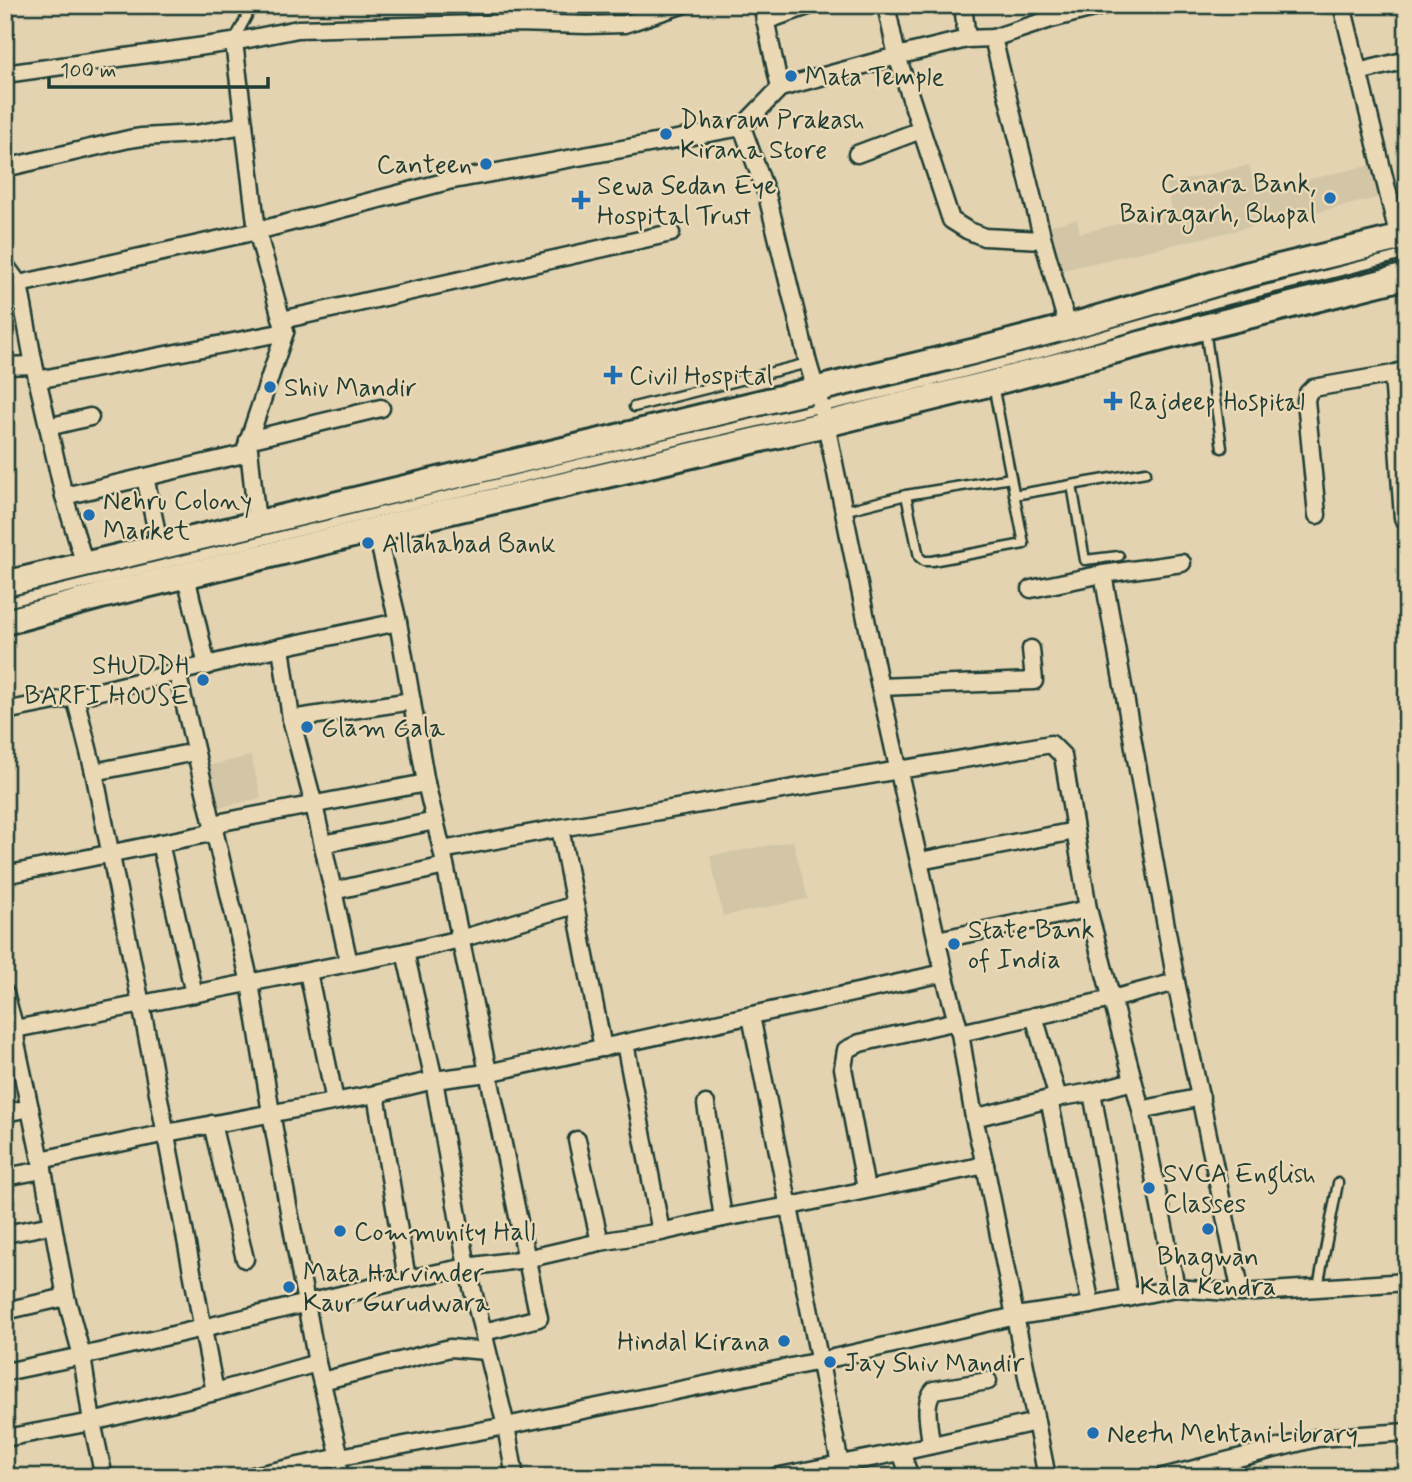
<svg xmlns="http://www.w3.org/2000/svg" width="1412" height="1482" viewBox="0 0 1412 1482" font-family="Mynerve,sans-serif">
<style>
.built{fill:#d2c6a6}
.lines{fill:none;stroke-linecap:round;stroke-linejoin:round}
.lane-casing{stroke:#1f3d34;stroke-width:13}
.street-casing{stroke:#1f3d34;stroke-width:21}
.primary-casing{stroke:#1f3d34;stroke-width:30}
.lane{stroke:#ebd9b6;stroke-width:8}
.street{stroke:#ebd9b6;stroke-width:16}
.primary{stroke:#ebd9b6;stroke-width:24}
.poi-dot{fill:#1f6fb2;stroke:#ebd9b6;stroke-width:2.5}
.labels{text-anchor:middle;stroke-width:5;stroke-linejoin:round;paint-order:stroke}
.poi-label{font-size:26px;fill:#1f3d34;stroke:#ebd9b6;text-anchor:start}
</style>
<rect width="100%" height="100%" fill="#e3d3b1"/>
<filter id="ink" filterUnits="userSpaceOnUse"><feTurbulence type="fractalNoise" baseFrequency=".0143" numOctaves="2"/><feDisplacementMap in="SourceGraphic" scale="14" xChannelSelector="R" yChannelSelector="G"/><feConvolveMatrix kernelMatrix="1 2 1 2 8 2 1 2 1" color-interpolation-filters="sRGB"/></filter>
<g filter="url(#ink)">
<g class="built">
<polygon points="1375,164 1382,197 1058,271 1048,226 1077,219 1080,233 1172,211 1166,184 1249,165 1256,192"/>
<polygon points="251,756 261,798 217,808 207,766"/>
<polygon points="793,841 808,899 723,916 710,856"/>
</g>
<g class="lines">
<g class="lane-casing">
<g id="lane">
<polyline points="233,42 253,5"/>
<polyline points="1205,329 1222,448"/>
<polyline points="634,407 808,363"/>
<polyline points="1072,485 1085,560 1119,556"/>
<polyline points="906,495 919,557 924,561 932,561 1024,544 993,385"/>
<polyline points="1014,495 1146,472"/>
<polyline points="843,511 906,495 1011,478"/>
<polyline points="5,603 594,460 909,387 1037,354 1219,302 1407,254"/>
<polyline points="1318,1287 1338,1183"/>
<polyline points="340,1457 345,1477"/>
</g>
</g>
<g class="street-casing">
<g id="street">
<polyline points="762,5 780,88"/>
<polyline points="886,5 897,56 951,220 967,230 984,237 1043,240"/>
<polyline points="963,5 967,39"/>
<polyline points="1342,5 1399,238"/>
<polyline points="765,21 811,5"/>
<polyline points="993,38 1043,240 1068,327"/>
<polyline points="1358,72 1407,60"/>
<polyline points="5,74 233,42 298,29 516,23 587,25 625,24 682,5"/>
<polyline points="742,127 767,195 808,363 826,424 880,687 944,973 960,1033 974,1118 985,1165 1047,1477"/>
<polyline points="857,154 921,130"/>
<polyline points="5,168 129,139 142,137 195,134 244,125"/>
<polyline points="5,265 19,284 34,365 64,496 85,565"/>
<polyline points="19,284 257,231 448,181 742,127 780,88 897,56 967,39 993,38 1051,19 1105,5"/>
<polyline points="282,320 671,233"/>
<polyline points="5,366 34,365"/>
<polyline points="1393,374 1403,518"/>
<polyline points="37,380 285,332"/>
<polyline points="48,427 90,417"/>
<polyline points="145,477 160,547"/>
<polyline points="64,496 244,454 285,332 257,231 234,42"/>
<polyline points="1317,515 1306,400 1308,393 1313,388 1393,374 1407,369"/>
<polyline points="257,523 248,440 381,408"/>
<polyline points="376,530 398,622 426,783 442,850 539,1318 492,1330"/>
<polyline points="1103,574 1176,982 1241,1293"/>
<polyline points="186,576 207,666"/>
<polyline points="1031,589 1103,574 1182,563"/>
<polyline points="281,647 291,719 314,805 349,963"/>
<polyline points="177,672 250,983 271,1113 317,1363 340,1457"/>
<polyline points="880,687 1034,681 1031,649"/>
<polyline points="75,697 94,772 141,1004 215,1392"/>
<polyline points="5,711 75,697 281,647 398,622"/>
<polyline points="291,719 412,701"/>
<polyline points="94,772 195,752"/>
<polyline points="560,828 1051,744 1063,756 1088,909 1141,1110 1176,1288"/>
<polyline points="160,843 194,994"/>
<polyline points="323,844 435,821"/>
<polyline points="442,850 560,828 603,1048"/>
<polyline points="920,861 1075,831"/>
<polyline points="5,875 206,834 222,822 426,783"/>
<polyline points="333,891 445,866"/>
<polyline points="937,940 1088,909"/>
<polyline points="405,952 434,1080 467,1267 506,1426 515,1477"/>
<polyline points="308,972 335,1101"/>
<polyline points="5,993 15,1029 16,1043 43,1170 66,1297 82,1356 92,1422 104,1477"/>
<polyline points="751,1016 840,1464"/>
<polyline points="1034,1016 1058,1098"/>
<polyline points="15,1029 405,952 460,939 575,905"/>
<polyline points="960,1033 1112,999 1176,982"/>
<polyline points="625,1043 661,1232"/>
<polyline points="1092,1092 1129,1298"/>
<polyline points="376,1094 407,1279"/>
<polyline points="1049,1099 1091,1305"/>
<polyline points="706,1104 723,1218"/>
<polyline points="1141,1110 1201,1097"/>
<polyline points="5,1113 30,1108"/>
<polyline points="974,1118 1049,1099 1092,1092 1133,1081"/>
<polyline points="212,1124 245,1259"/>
<polyline points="577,1140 600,1242"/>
<polyline points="41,1160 166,1133 376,1094 434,1080 487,1073 944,973"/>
<polyline points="5,1177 43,1170"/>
<polyline points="866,1189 843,1068 846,1050 860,1043 957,1021"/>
<polyline points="5,1234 52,1225"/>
<polyline points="5,1311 66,1297"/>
<polyline points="5,1372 82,1356 203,1328 407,1279 467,1267 526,1259 600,1242 661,1232 723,1218 790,1206 985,1165"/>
<polyline points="322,1381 450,1348 486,1351"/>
<polyline points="5,1438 92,1422 215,1392 317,1363"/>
<path d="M931 1445C930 1428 922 1403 934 1390L988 1381"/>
<polyline points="901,1452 910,1477"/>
<polyline points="248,1477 340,1457 506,1426 820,1361 1016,1316 1091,1305 1176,1288 1241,1293 1407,1282"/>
<polyline points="775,1477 901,1452 1036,1422"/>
<polyline points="1163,1477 1317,1438 1407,1432"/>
</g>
</g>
<g class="primary-casing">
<g id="primary">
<polyline points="5,584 976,351 1068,327 1246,275 1407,236"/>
<polyline points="5,622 101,596 447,512 826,424 992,383 1204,327 1407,276"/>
</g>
</g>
<use href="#lane" class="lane"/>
<use href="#street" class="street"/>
<use href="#primary" class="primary"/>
</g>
</g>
<g class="poi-dot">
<circle cx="791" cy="76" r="7"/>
<circle cx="666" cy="134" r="7"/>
<circle cx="486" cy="164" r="7"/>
<circle cx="1330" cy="198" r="7"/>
<path d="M577.5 189.5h7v7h7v7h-7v7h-7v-7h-7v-7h7z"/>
<path d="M609.5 364.5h7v7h7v7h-7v7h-7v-7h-7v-7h7z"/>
<circle cx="270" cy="387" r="7"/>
<path d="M1109.5 390.5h7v7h7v7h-7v7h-7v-7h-7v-7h7z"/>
<circle cx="89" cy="515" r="7"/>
<circle cx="368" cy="543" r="7"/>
<circle cx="203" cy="680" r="7"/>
<circle cx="307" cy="727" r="7"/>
<circle cx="954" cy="944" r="7"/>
<circle cx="1149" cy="1188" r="7"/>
<circle cx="1208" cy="1229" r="7"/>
<circle cx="340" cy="1231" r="7"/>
<circle cx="289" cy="1287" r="7"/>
<circle cx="784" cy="1341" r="7"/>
<circle cx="830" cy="1362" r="7"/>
<circle cx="1093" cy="1433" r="7"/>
</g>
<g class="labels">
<g class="poi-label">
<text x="805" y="85">Mata Temple</text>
<text x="680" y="128">Dharam Prakash<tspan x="680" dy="30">Kirana Store</tspan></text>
<text x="472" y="173" text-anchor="end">Canteen</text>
<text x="1316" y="192" text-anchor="end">Canara Bank,<tspan x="1316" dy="30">Bairagarh, Bhopal</tspan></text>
<text x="597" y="194">Sewa Sedan Eye<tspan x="597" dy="30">Hospital Trust</tspan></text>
<text x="629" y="384">Civil Hospital</text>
<text x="284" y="396">Shiv Mandir</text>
<text x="1129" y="410">Rajdeep Hospital</text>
<text x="103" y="509">Nehru Colony<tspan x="103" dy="30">Market</tspan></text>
<text x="382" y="552">Allahabad Bank</text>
<text x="189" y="674" text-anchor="end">SHUDDH<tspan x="189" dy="30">BARFI HOUSE</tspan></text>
<text x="321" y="736">Glam Gala</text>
<text x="968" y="938">State Bank<tspan x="968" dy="30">of India</tspan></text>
<text x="1163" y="1182">SVCA English<tspan x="1163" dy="30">Classes</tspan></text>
<text x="354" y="1240">Community Hall</text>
<text x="1208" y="1265" text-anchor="middle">Bhagwan<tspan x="1208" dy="30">Kala Kendra</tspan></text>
<text x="303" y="1281">Mata Harvinder<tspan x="303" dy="30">Kaur Gurudwara</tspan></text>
<text x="770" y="1350" text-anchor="end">Hindal Kirana</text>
<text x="844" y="1371">Jay Shiv Mandir</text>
<text x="1107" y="1442">Neetu Mehtani Library</text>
</g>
</g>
<rect width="1412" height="1482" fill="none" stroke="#ebd9b6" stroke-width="28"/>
<rect x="14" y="14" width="1384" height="1454" fill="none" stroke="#1f3d34" stroke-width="2.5" filter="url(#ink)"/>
<path d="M49 77v10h219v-10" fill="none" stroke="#1f3d34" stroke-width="3.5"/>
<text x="60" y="77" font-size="21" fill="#1f3d34" stroke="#ebd9b6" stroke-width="5" paint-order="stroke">100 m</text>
</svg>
